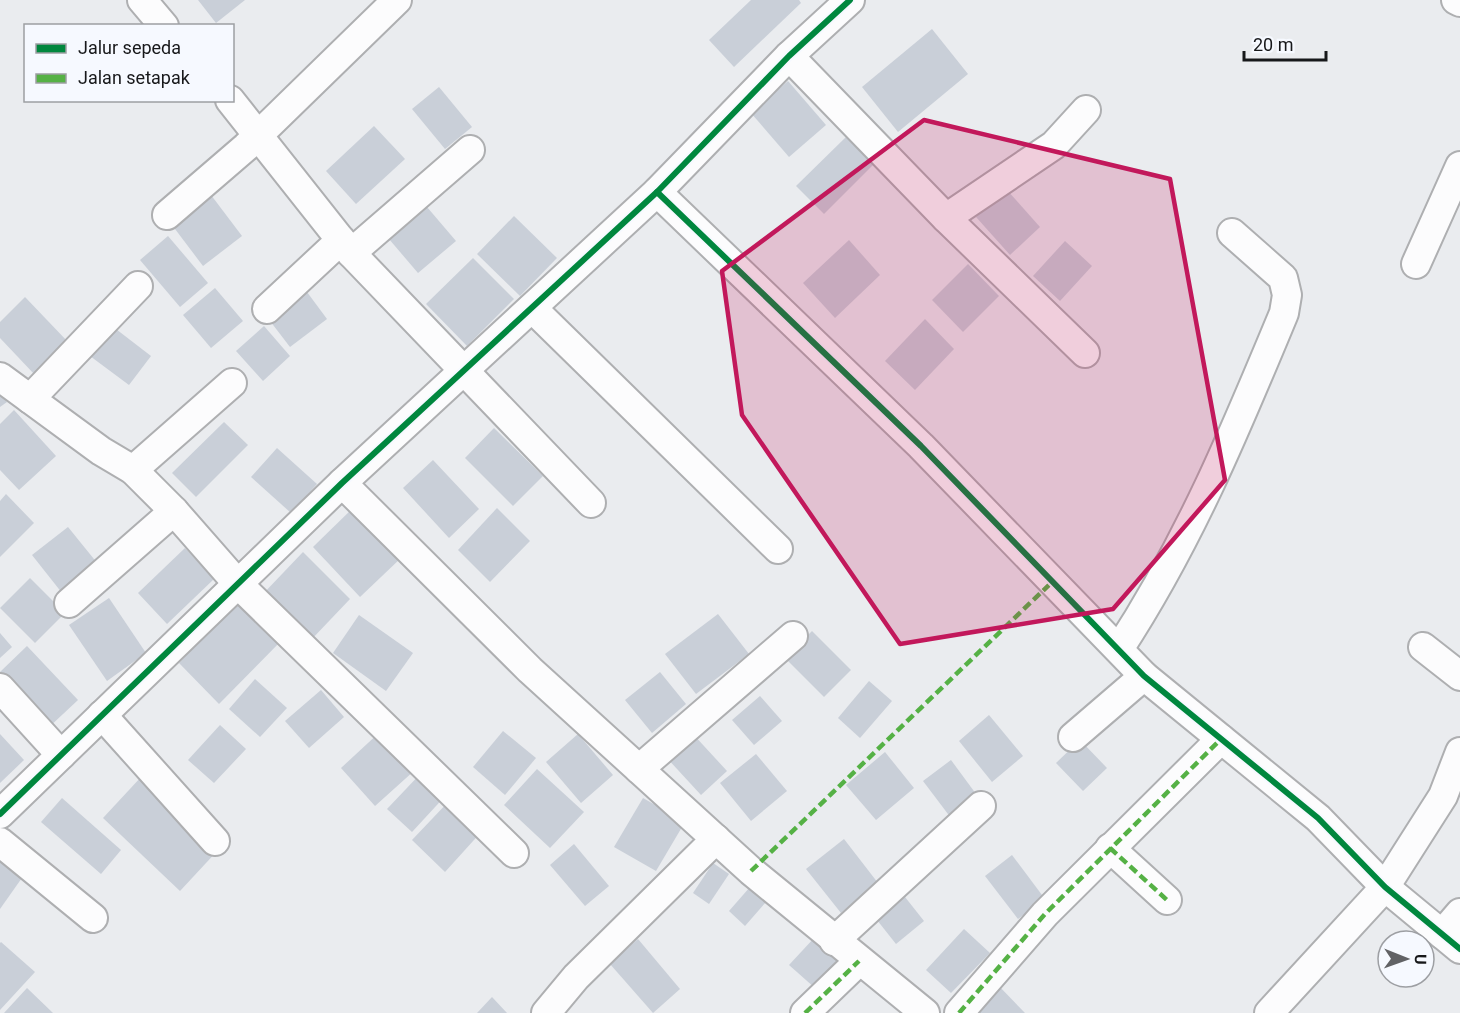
<svg xmlns="http://www.w3.org/2000/svg" width="1460" height="1013" viewBox="0 0 1460 1013" font-family="Roboto,sans-serif">
<style>
.building{fill:#c9cfd8}
.lines{fill:none;stroke-linecap:round;stroke-linejoin:round}
.minor-casing{stroke:#aeafb1;stroke-width:32}
.minor{stroke:#fcfcfd;stroke-width:28}
.quiet{stroke:#55b145;stroke-width:4.5;stroke-dasharray:9 4.5;stroke-linecap:butt}
.cycleway-casing{stroke:#f6f9ff;stroke-width:10}
.cycleway{stroke:#00873e;stroke-width:6}
.marked{fill:#c2185b;fill-opacity:0.2;stroke:#c2185b;stroke-width:4.5;stroke-linejoin:round}
</style>
<rect width="100%" height="100%" fill="#eaecef"/>
<g class="building">
<polygon points="198,0 245,0 216,23"/>
<polygon points="751,0 799,0 801,3 734,67 709,40"/>
<polygon points="932,29 968,74 898,132 862,87"/>
<polygon points="788,81 826,125 789,157 751,113"/>
<polygon points="439,87 472,127 445,149 412,109"/>
<polygon points="374,126 405,159 356,204 326,171"/>
<polygon points="846,137 873,165 824,214 796,186"/>
<polygon points="1007,190 1040,227 1010,255 976,217"/>
<polygon points="211,195 242,236 203,266 172,225"/>
<polygon points="421,200 456,241 418,273 383,232"/>
<polygon points="514,216 557,258 520,296 477,254"/>
<polygon points="168,236 208,283 180,307 140,260"/>
<polygon points="849,240 880,275 835,318 803,283"/>
<polygon points="1065,241 1092,266 1060,301 1033,276"/>
<polygon points="473,258 514,299 467,346 426,304"/>
<polygon points="968,264 999,296 963,332 932,300"/>
<polygon points="215,288 243,321 211,348 183,315"/>
<polygon points="304,288 327,319 290,347 267,317"/>
<polygon points="25,297 68,342 35,375 0,338 0,322"/>
<polygon points="925,319 954,349 915,390 885,361"/>
<polygon points="112,326 151,356 129,385 90,356"/>
<polygon points="264,326 290,356 263,381 236,351"/>
<polygon points="0,394 7,402 0,407"/>
<polygon points="14,410 56,456 19,490 0,470 0,424"/>
<polygon points="224,422 248,445 196,497 172,473"/>
<polygon points="494,428 543,476 513,506 465,458"/>
<polygon points="277,448 317,484 291,513 251,477"/>
<polygon points="433,460 479,509 449,538 403,488"/>
<polygon points="6,494 34,523 0,557 0,501"/>
<polygon points="354,507 402,557 360,597 313,547"/>
<polygon points="497,508 530,541 490,582 458,550"/>
<polygon points="68,527 102,569 66,598 32,555"/>
<polygon points="185,548 214,579 167,624 138,593"/>
<polygon points="303,552 350,599 310,641 262,595"/>
<polygon points="30,578 65,613 35,643 0,608"/>
<polygon points="245,595 286,636 219,704 179,663"/>
<polygon points="109,598 146,653 107,681 69,625"/>
<polygon points="718,614 749,654 696,694 665,654"/>
<polygon points="359,615 413,653 386,691 333,653"/>
<polygon points="812,631 851,670 824,697 785,658"/>
<polygon points="0,633 12,647 0,658"/>
<polygon points="27,646 78,700 47,729 0,680 0,672"/>
<polygon points="660,672 686,704 652,733 625,700"/>
<polygon points="255,679 287,708 260,737 229,709"/>
<polygon points="869,681 892,701 860,738 838,718"/>
<polygon points="321,690 344,717 309,748 285,721"/>
<polygon points="760,696 782,721 754,745 732,720"/>
<polygon points="989,715 1023,756 992,782 959,741"/>
<polygon points="220,725 246,749 214,783 188,760"/>
<polygon points="381,731 415,770 375,806 341,768"/>
<polygon points="503,731 536,758 505,795 473,767"/>
<polygon points="692,733 727,771 701,795 666,757"/>
<polygon points="0,734 24,760 0,783"/>
<polygon points="578,734 613,775 581,803 546,762"/>
<polygon points="1080,740 1107,768 1083,791 1056,763"/>
<polygon points="885,752 914,788 876,820 846,785"/>
<polygon points="756,754 787,791 751,821 720,783"/>
<polygon points="951,760 979,798 951,818 923,781"/>
<polygon points="537,769 584,812 550,848 504,805"/>
<polygon points="424,770 448,793 412,832 387,809"/>
<polygon points="142,776 219,849 180,891 103,818"/>
<polygon points="62,798 121,850 101,874 41,822"/>
<polygon points="643,798 685,822 656,871 614,847"/>
<polygon points="451,799 483,830 445,872 412,840"/>
<polygon points="844,839 878,883 841,913 806,869"/>
<polygon points="574,844 609,886 585,906 550,865"/>
<polygon points="1012,855 1045,899 1018,919 985,876"/>
<polygon points="0,858 24,875 0,909"/>
<polygon points="713,863 729,874 709,904 693,893"/>
<polygon points="750,887 766,902 745,926 729,911"/>
<polygon points="905,897 924,921 896,944 877,920"/>
<polygon points="964,929 990,953 951,993 926,970"/>
<polygon points="815,937 840,960 815,988 789,965"/>
<polygon points="638,939 680,989 653,1013 610,964"/>
<polygon points="1,942 35,972 0,1010 0,943"/>
<polygon points="996,983 1025,1013 966,1013"/>
<polygon points="27,988 53,1013 4,1013"/>
<polygon points="492,997 507,1013 477,1013"/>
</g>
<g class="lines">
<g class="minor-casing">
<g id="minor">
<polyline points="142,0 164,26"/>
<polyline points="1456,0 1460,2"/>
<polyline points="789,56 946,218 1085,353"/>
<polyline points="230,100 351,253 591,503"/>
<polyline points="657,192 921,446 1144,676 1318,818 1385,887 1460,949"/>
<polyline points="167,215 246,147 397,0"/>
<polyline points="946,218 1054,145 1086,110"/>
<polyline points="351,253 470,150"/>
<polyline points="1416,264 1460,166"/>
<polyline points="532,308 778,549"/>
<polyline points="267,309 341,240"/>
<polyline points="0,377 101,451 133,470 174,511 238,584 514,853"/>
<polyline points="30,399 138,286"/>
<polyline points="133,470 232,383"/>
<polyline points="342,483 530,670 751,871 925,1013"/>
<polyline points="69,603 174,511"/>
<polyline points="1423,647 1460,676"/>
<path d="M1119 649C1189 542 1235 431 1284 313L1287 295 1283 278 1232 233"/>
<polyline points="0,688 61,755"/>
<polyline points="102,715 215,841"/>
<polyline points="1073,737 1144,676"/>
<polyline points="639,769 793,636"/>
<polyline points="0,814 342,483 657,192 789,56 850,0"/>
<polyline points="0,842 93,918"/>
<polyline points="1110,848 1167,900"/>
<polyline points="1442,934 1460,913"/>
<polyline points="834,941 981,806"/>
<polyline points="546,1013 576,977 716,839"/>
<polyline points="805,1013 859,961"/>
<polyline points="959,1013 1045,914 1221,739"/>
<polyline points="1269,1013 1385,887 1443,796 1460,752"/>
</g>
</g>
<use href="#minor" class="minor"/>
<g class="quiet">
<polyline points="1110,848 1167,900"/>
<polyline points="751,871 1051,583"/>
<polyline points="805,1013 859,961"/>
<polyline points="959,1013 1045,914 1221,739"/>
</g>
<g class="cycleway-casing">
<g id="cycleway">
<polyline points="657,192 921,446 1144,676 1318,818 1385,887 1460,949"/>
<polyline points="0,814 342,483 657,192 789,56 850,0"/>
</g>
</g>
<use href="#cycleway" class="cycleway"/>
</g>
<path class="marked" d="M924 120 1170 179 1225 480 1113 609 900 644 742 415 722 271Z"/>
<rect x="24" y="24" width="210" height="78" fill="#f6f9ff" stroke="#9d9fa3" stroke-width="1.5"/>
<rect x="36" y="44" width="30" height="9" fill="#00873e" stroke="#9d9fa3" stroke-width="1.5"/>
<text x="78" y="54" font-size="18" fill="#17181a">Jalur sepeda</text>
<rect x="36" y="74" width="30" height="9" fill="#55b145" stroke="#9d9fa3" stroke-width="1.5"/>
<text x="78" y="84" font-size="18" fill="#17181a">Jalan setapak</text>
<g transform="translate(1406 959) rotate(91)"><circle r="28" fill="#f6f9ff" stroke="#9d9fa3" stroke-width="1.5"/>
<path d="M0-4.5L10 22L0 15L-10 22Z" fill="#616265"/>
<text y="-9" font-size="16" font-weight="bold" text-anchor="middle" fill="#17181a">U</text>
</g>
<path d="M1244 51v9h82v-9" fill="none" stroke="#17181a" stroke-width="3"/>
<text x="1253" y="51" font-size="18" fill="#17181a" stroke="#f6f9ff" stroke-width="4.5" paint-order="stroke">20 m</text>
</svg>
